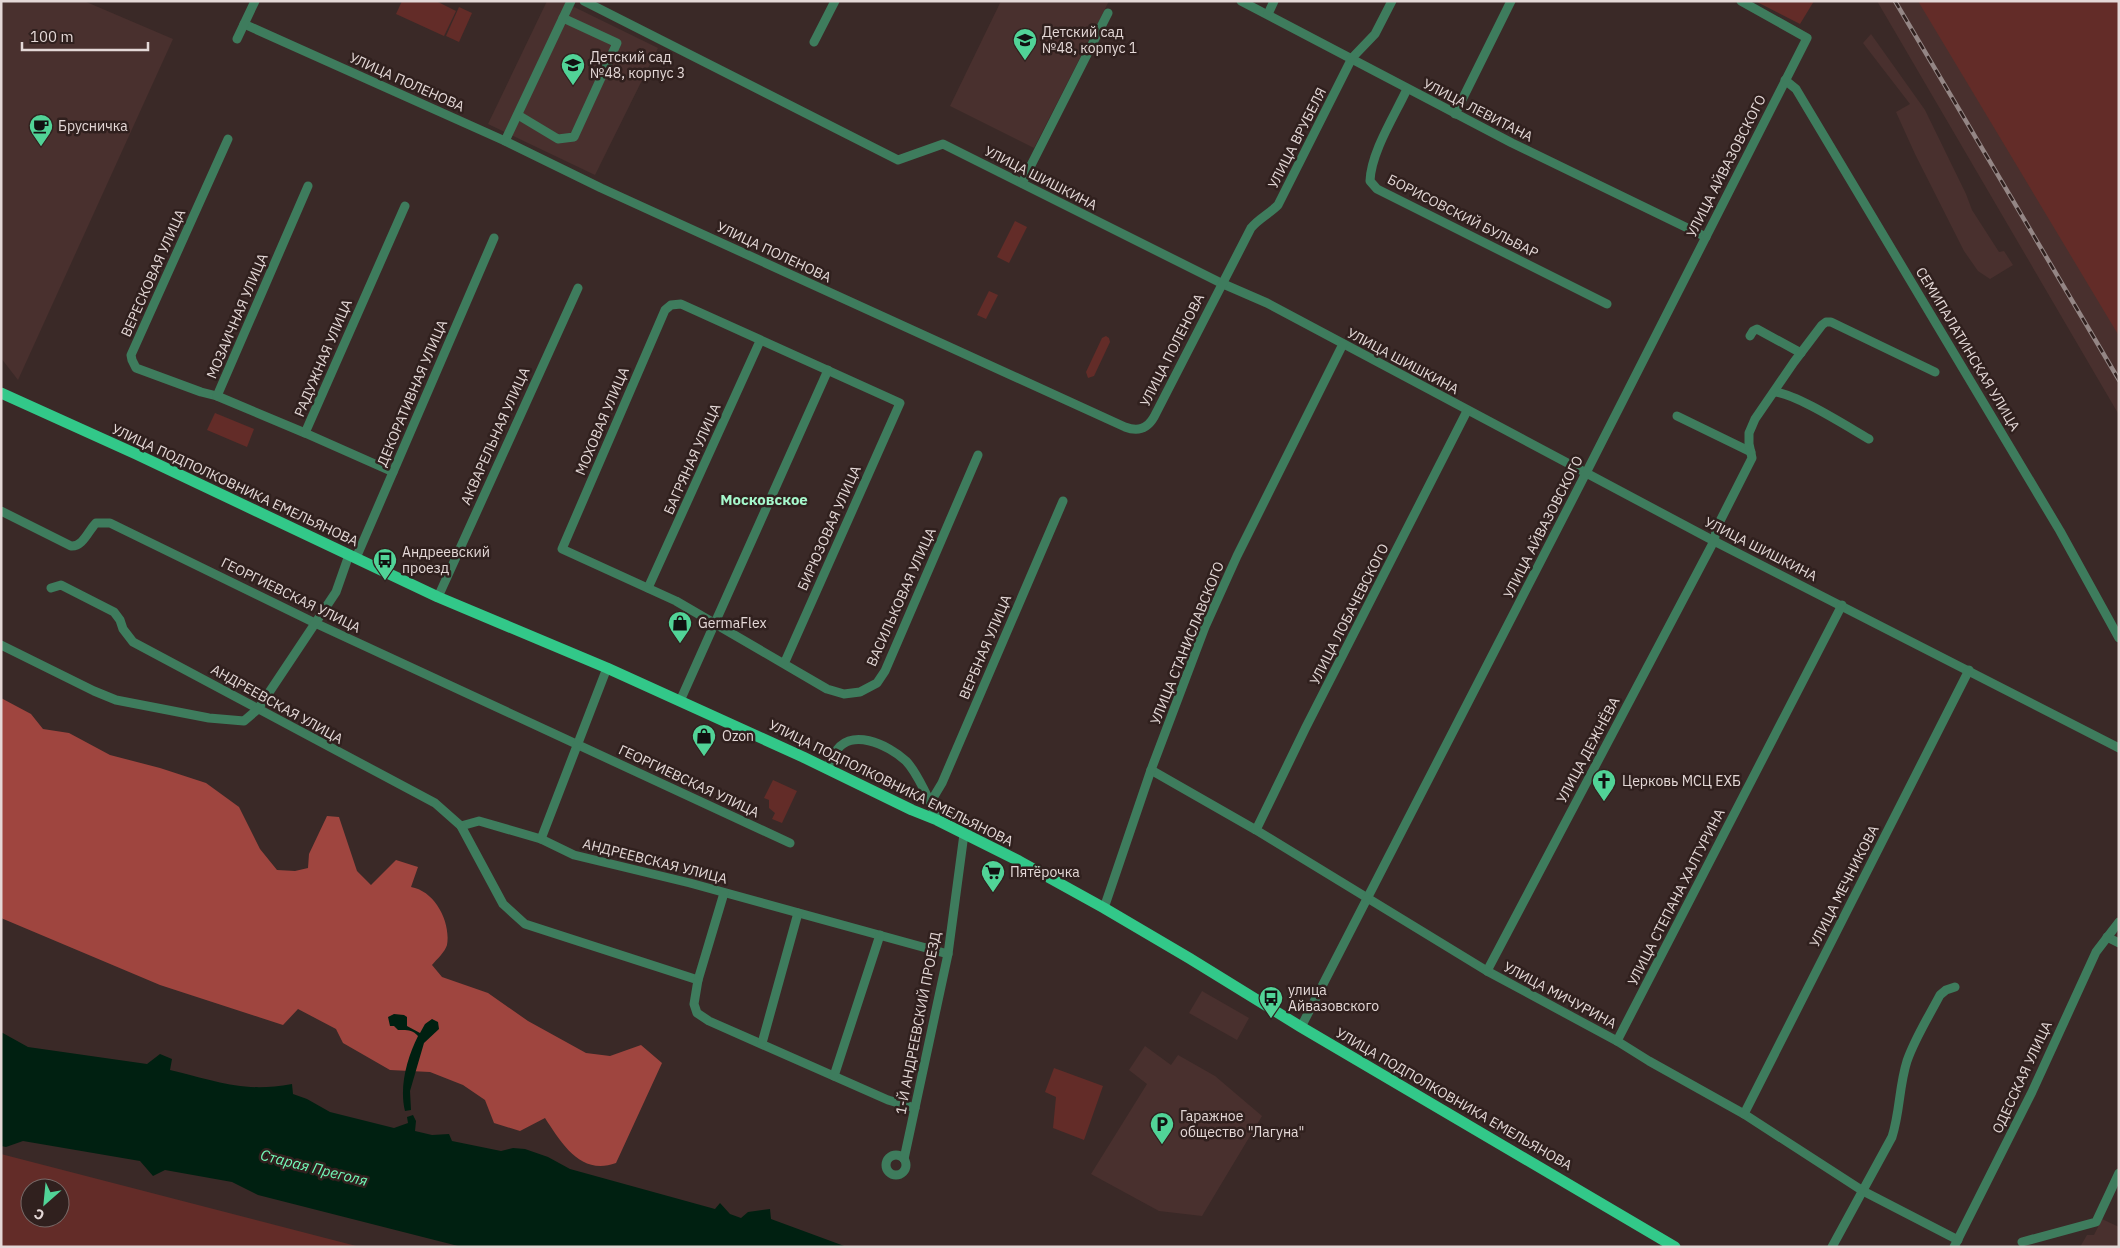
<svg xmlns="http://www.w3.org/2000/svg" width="2120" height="1248" viewBox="0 0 2120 1248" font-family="'IBM Plex Sans',sans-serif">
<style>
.built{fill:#49302e}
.green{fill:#632c28;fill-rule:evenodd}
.forest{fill:#9f453f}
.water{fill:#002011}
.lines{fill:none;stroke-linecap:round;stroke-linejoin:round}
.minor{stroke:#3e7c5d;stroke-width:9}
.major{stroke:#32c889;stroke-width:11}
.rail-casing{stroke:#948685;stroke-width:4.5}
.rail{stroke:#30201e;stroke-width:2.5;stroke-dasharray:8;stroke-linecap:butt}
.labels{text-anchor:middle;stroke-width:5;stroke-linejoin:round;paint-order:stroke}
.poi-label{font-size:14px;fill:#e4d8d7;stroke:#30201e;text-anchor:start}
.street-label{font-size:14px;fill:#e4d8d7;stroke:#30201e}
.neighbourhood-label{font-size:15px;font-weight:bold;fill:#a6f8cc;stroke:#30201e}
.water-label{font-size:15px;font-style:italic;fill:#73fab9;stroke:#30201e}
</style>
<rect width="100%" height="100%" fill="#3a2927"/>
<g class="built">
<polygon points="1,1 84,1 173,39 18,380 1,358"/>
<polygon points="547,1 562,1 658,48 595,175 488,124"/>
<polygon points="1001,1 1109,1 1034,148 950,106"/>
<polygon points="1877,1 1920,1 2119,331 2119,415"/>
<polygon points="1871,34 1925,110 1966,194 1972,210 1999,252 2004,251 2013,265 1990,279 1978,271 1964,251 1915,154 1896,112 1910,104 1863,43"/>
<polygon points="1202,991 1249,1018 1237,1040 1189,1013"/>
<polygon points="1145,1046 1171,1065 1178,1055 1215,1076 1262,1116 1202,1216 1159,1211 1091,1174 1147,1084 1129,1070"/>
<polygon points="2102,1219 2119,1227 2119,1247 2080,1247 2087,1235 2094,1235"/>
</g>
<g class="green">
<polygon points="402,1 436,1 456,11 444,36 396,14"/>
<polygon points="1755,1 1814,1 1800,24"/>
<polygon points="1918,1 2119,1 2119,336"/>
<polygon points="459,7 472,13 459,42 446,36"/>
<polygon points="1015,221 1027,227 1009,263 997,257"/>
<polygon points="989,291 998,295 986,319 977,315"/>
<polygon points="1106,336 1109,338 1110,342 1094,376 1088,378 1086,372 1102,338"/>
<polygon points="215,413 254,429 247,447 207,430"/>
<polygon points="773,780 797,791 782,823 772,819 775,813 769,808 769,800 764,798"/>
<polygon points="1054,1068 1103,1086 1084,1140 1053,1128 1056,1097 1045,1092"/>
<path d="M1 1154 360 1247H1ZM30 1188H60V1218H30Z"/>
</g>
<path class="forest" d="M1 698 31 714 43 729 69 733 110 755 160 768 206 783 239 807 260 849 277 870 295 871 308 868 309 854 327 816 339 817 357 871 371 885 396 860 418 867 411 887C435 891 451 922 447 945 445 952 437 959 432 965L442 977 488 993 528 1021 586 1053 610 1056 641 1045 662 1063 616 1163C581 1176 562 1144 545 1118L520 1131 494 1123 485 1100 463 1085 430 1072 390 1070 343 1043 336 1029 298 1009 283 1025 160 985 1 918Z"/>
<g class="water">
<path d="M394 1014 404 1015 407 1017V1026L420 1033 425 1024 432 1019 438 1022 439 1029 424 1043 410 1091 411 1110 405 1111C399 1087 407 1058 418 1036 412 1029 406 1030 398 1030L394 1026H390L388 1017Z"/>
<path d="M1 1032 28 1047 147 1064 160 1054 172 1059 170 1070C217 1081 242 1093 292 1084L293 1094 307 1099 330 1112 394 1128 408 1123 407 1117 413 1115 416 1121 415 1131 432 1135 449 1134 452 1141 501 1151 513 1148 525 1149 548 1157 570 1169 715 1209 720 1203 730 1214 741 1218 748 1212 770 1209 771 1219 847 1247H462L258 1195 232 1182 165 1170 153 1176 140 1161 23 1141 6 1147 1 1146Z"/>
</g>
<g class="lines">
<g class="minor">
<polyline points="584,1 898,160 943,144 1221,283 1267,303 1714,541 2119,748"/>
<polyline points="1241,1 1512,143 1706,237"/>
<polyline points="1268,14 1274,1"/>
<path d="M244 24 505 141 601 188 1125 427C1138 432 1147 429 1154 417L1251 228C1258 219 1269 214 1278 205L1352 58 1375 34 1392 1"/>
<polyline points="237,39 255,1"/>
<polyline points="814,42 835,1"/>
<polyline points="1785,80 1796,89 2060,531 2119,638"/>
<path d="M1407 89C1395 115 1371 152 1370 181L1377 189 1607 304"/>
<polyline points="1455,114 1511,1"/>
<polyline points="518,115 558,139 574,137 617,43 563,18"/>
<polyline points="505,141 571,1"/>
<polyline points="1022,183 1108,13"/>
<polyline points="1750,336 1753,331 1757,329 1801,353"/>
<path d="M1774 392C1795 393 1848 427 1869 439"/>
<polyline points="217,396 201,392 136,368 132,360 131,355 228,139"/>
<polyline points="1677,416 1751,452"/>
<polyline points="305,433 217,396 308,186"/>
<polyline points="393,472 305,433 405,206"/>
<path d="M1 511 71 546C83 547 88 531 96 523H110L315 623 790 843"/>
<polyline points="356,558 494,238"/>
<polyline points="51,588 61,585 114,612 120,620 123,629 133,642 435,803 461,826 479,821 541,839 574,855 690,883 948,954"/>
<polyline points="648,588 760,341"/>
<polyline points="438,597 578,288"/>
<polyline points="1,645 94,691 116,700 209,718 244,721 258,709 336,592 349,555"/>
<polyline points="784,664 900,403 681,304 671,305 665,310 562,549 676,601 827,689 844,694 860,692 877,683 885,671 978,455"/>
<polyline points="680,701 828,370"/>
<path d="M828 769C829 764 831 759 834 755 848 725 889 745 906 761 916 771 933 806 937 820"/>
<polyline points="1151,770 1256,830 1487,971 1617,1041 1649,1061 1744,1114 1863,1191 1958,1240"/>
<polyline points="930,803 942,783 1063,501"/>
<polyline points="461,826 503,904 525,924 698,980"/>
<polyline points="1256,830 1306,727 1467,411"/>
<polyline points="541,839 607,668"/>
<polyline points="724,893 698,980 694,1004 697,1013 709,1021 888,1100 915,1108"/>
<polyline points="1104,908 1151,770 1205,627 1237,556 1343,344"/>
<polyline points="2107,937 2119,943"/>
<polyline points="1487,971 1714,541 1717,527 1752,458 1749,444 1749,433 1755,419 1794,362 1822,325 1826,322 1831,322 1935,372"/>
<polyline points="1301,1027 1586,473 1807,38 1741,1"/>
<polyline points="1617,1041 1842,605"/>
<polyline points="762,1043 798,913"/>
<polyline points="834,1076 880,935"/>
<polyline points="1744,1114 1969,670"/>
<circle cx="896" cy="1165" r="10"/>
<polyline points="904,1159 948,954 964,834"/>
<polyline points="2022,1242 2096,1222 2119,1173"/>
<path d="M1832 1247 1892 1137C1900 1112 1899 1086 1907 1061 1915 1038 1929 1016 1940 995L1946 990 1955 987"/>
<polyline points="1954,1247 2032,1092 2096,952 2119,922"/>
</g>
<polyline class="major" points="1,393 136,454 438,597 607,668 803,757 912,810 937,820 1019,861 1104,908 1189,958 1301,1027 1675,1247"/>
<g class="rail-casing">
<polyline id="rail" points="1895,1 2119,380"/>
</g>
<use href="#rail" class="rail"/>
</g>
<defs>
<g id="school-pin" transform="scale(1.25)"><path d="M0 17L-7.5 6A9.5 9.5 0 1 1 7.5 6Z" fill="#51d397" stroke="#30201e"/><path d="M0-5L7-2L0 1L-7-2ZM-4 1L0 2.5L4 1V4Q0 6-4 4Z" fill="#111"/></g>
<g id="cafe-pin" transform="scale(1.25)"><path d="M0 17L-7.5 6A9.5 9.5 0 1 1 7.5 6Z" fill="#51d397" stroke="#30201e"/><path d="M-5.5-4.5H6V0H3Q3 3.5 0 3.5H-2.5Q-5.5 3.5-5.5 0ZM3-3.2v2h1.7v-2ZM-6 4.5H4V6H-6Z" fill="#111"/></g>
<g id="bus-pin" transform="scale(1.25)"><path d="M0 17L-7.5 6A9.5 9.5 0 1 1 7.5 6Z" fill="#51d397" stroke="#30201e"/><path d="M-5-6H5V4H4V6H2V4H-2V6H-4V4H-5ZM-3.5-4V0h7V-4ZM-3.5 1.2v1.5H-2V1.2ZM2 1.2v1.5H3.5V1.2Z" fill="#111"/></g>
<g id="shop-pin" transform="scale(1.25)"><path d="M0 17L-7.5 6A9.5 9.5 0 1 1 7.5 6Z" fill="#51d397" stroke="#30201e"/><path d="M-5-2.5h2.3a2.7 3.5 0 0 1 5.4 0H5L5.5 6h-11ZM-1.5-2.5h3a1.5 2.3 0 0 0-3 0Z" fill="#111"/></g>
<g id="church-pin" transform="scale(1.25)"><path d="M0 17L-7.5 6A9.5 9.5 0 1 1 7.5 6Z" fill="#51d397" stroke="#30201e"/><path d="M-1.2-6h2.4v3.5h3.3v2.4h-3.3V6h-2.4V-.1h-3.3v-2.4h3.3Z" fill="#111"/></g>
<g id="supermarket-pin" transform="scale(1.25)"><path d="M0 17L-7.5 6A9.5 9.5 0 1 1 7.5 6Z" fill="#51d397" stroke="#30201e"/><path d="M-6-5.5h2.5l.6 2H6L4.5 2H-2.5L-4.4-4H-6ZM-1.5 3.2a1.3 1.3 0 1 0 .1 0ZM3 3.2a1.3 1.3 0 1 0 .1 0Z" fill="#111"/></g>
<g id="parking-pin" transform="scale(1.25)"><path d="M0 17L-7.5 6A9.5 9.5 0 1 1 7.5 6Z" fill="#51d397" stroke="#30201e"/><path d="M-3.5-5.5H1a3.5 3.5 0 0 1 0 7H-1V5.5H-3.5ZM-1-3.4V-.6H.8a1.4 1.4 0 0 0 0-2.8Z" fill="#111"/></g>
</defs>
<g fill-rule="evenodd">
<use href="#school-pin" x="1025" y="40"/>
<use href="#school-pin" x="573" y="65"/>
<use href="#cafe-pin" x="41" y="126"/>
<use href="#bus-pin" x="385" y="560"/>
<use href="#shop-pin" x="680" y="623"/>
<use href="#shop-pin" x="704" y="736"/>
<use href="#church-pin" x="1604" y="781"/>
<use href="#supermarket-pin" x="993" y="872"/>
<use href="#bus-pin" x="1271" y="998"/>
<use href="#parking-pin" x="1162" y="1124"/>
</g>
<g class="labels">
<g class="poi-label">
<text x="1042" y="37">Детский сад<tspan x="1042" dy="16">№48, корпус 1</tspan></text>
<text x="590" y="62">Детский сад<tspan x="590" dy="16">№48, корпус 3</tspan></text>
<text x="58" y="131">Брусничка</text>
<text x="402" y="557">Андреевский<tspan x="402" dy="16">проезд</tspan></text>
<text x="698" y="628">GermaFlex</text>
<text x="722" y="741">Ozon</text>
<text x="1622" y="786">Церковь МСЦ ЕХБ</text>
<text x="1010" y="877">Пятёрочка</text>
<text x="1288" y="995">улица<tspan x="1288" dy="16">Айвазовского</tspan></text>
<text x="1180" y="1121">Гаражное<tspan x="1180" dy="16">общество "Лагуна"</tspan></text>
</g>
<g class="street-label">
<text transform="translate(407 82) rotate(24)" y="5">УЛИЦА ПОЛЕНОВА</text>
<text transform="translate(1478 110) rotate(27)" y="5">УЛИЦА ЛЕВИТАНА</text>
<text transform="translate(1297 138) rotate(-63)" y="5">УЛИЦА ВРУБЕЛЯ</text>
<text transform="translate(1726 166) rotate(-63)" y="5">УЛИЦА АЙВАЗОВСКОГО</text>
<text transform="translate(1041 178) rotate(27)" y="5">УЛИЦА ШИШКИНА</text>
<text transform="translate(1463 216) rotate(27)" y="5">БОРИСОВСКИЙ БУЛЬВАР</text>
<text transform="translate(774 252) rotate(25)" y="5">УЛИЦА ПОЛЕНОВА</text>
<text transform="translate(153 273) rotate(-66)" y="5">ВЕРЕСКОВАЯ УЛИЦА</text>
<text transform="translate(237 316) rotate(-67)" y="5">МОЗАИЧНАЯ УЛИЦА</text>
<text transform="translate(1968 349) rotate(59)" y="5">СЕМИПАЛАТИНСКАЯ УЛИЦА</text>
<text transform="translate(1172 350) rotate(-63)" y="5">УЛИЦА ПОЛЕНОВА</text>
<text transform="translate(323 358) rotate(-67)" y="5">РАДУЖНАЯ УЛИЦА</text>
<text transform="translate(1403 361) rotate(28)" y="5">УЛИЦА ШИШКИНА</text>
<text transform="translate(412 393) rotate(-67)" y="5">ДЕКОРАТИВНАЯ УЛИЦА</text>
<text transform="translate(602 421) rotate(-67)" y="5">МОХОВАЯ УЛИЦА</text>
<text transform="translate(495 436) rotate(-66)" y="5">АКВАРЕЛЬНАЯ УЛИЦА</text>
<text transform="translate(692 459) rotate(-66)" y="5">БАГРЯНАЯ УЛИЦА</text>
<text transform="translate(235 485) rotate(25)" y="5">УЛИЦА ПОДПОЛКОВНИКА ЕМЕЛЬЯНОВА</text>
<text transform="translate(1543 527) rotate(-63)" y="5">УЛИЦА АЙВАЗОВСКОГО</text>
<text transform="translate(829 528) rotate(-66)" y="5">БИРЮЗОВАЯ УЛИЦА</text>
<text transform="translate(1761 549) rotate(27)" y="5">УЛИЦА ШИШКИНА</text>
<text transform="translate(291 595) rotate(26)" y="5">ГЕОРГИЕВСКАЯ УЛИЦА</text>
<text transform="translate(901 597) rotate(-66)" y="5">ВАСИЛЬКОВАЯ УЛИЦА</text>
<text transform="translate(1349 614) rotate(-63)" y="5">УЛИЦА ЛОБАЧЕВСКОГО</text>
<text transform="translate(1187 643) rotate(-68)" y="5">УЛИЦА СТАНИСЛАВСКОГО</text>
<text transform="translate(985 647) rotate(-67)" y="5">ВЕРБНАЯ УЛИЦА</text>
<text transform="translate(277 704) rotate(29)" y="5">АНДРЕЕВСКАЯ УЛИЦА</text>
<text transform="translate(1588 750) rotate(-62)" y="5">УЛИЦА ДЕЖНЁВА</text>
<text transform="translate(689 781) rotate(25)" y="5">ГЕОРГИЕВСКАЯ УЛИЦА</text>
<text transform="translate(891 783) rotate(26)" y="5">УЛИЦА ПОДПОЛКОВНИКА ЕМЕЛЬЯНОВА</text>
<text transform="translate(655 861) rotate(14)" y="5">АНДРЕЕВСКАЯ УЛИЦА</text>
<text transform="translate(1844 886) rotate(-63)" y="5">УЛИЦА МЕЧНИКОВА</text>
<text transform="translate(1676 897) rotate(-63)" y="5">УЛИЦА СТЕПАНА ХАЛТУРИНА</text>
<text transform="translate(1560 995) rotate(28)" y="5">УЛИЦА МИЧУРИНА</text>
<text transform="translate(918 1023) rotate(-79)" y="5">1-Й АНДРЕЕВСКИЙ ПРОЕЗД</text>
<text transform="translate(2022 1077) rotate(-65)" y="5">ОДЕССКАЯ УЛИЦА</text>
<text transform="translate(1454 1099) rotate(30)" y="5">УЛИЦА ПОДПОЛКОВНИКА ЕМЕЛЬЯНОВА</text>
</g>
<g class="neighbourhood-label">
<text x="764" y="505">Московское</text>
</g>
<g class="water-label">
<text transform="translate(314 1168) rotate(14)" y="5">Старая Преголя</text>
</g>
</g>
<rect width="2120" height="1248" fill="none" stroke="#e4d8d7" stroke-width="5"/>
<g transform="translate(45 1203) rotate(207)"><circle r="24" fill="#30201e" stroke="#786a68"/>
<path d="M0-4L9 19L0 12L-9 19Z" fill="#51d397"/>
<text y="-8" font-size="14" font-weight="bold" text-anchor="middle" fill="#e4d8d7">С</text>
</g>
<path d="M22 42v8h126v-8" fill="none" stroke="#e4d8d7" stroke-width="2.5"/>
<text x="30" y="42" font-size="15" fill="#e4d8d7" stroke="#30201e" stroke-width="4" paint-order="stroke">100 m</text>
</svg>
